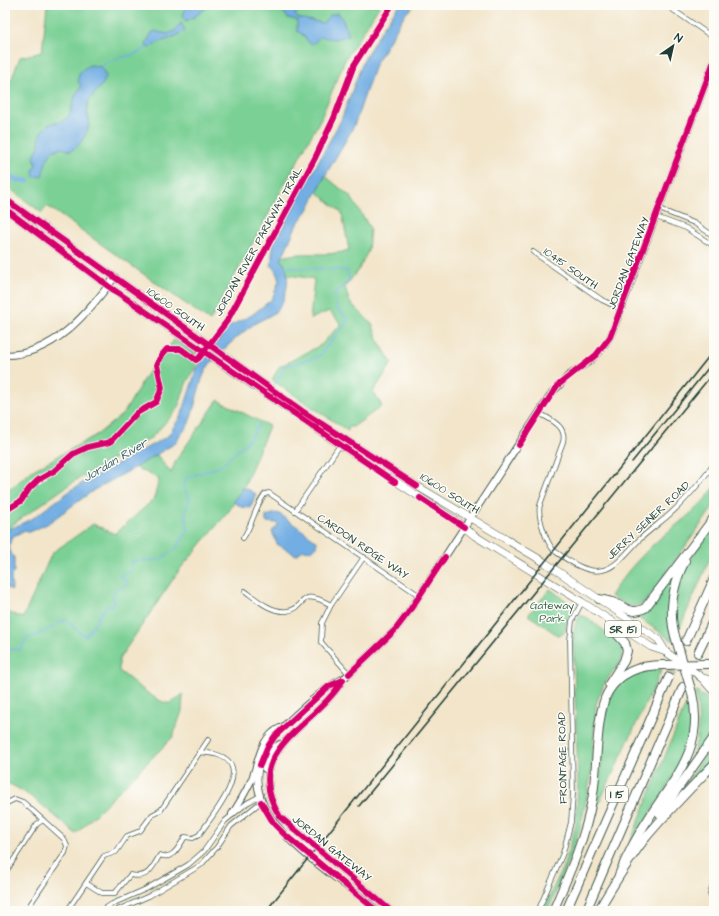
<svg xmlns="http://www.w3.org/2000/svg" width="719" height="916" viewBox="0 0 719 916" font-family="'Architects Daughter',sans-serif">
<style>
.green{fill:#7ad095;stroke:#4c8664}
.water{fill:#72aee3;stroke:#48768c}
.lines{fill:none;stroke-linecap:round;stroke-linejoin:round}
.stream{stroke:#72aee3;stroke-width:1.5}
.canal{stroke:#72aee3;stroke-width:5}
.highway-tunnel{stroke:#c8c3ac;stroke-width:8;stroke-dasharray:8 4;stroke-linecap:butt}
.street-casing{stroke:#3f564a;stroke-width:5.5}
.secondary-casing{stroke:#3f564a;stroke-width:8}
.primary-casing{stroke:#3f564a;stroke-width:8}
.highway-casing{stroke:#3f564a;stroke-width:10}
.street{stroke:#fff;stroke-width:4}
.secondary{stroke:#fff;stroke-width:6}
.primary{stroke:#fff;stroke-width:7}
.highway{stroke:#fff;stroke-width:8}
.rail{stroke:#1f3d34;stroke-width:1.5}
.primary-bridge-casing{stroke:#3f564a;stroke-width:8;stroke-linecap:butt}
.highway-bridge-casing{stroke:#3f564a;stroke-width:10;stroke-linecap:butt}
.primary-bridge{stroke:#fff;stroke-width:7}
.highway-bridge{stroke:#fff;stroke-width:8}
.cycleway-casing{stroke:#fdfcf7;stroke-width:8}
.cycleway{stroke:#d6006c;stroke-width:6}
.labels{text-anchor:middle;stroke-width:3;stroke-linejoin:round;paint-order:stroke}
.shield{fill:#fdfcf7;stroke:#62766e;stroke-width:1}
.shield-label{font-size:10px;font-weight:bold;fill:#1f3d34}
.street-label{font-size:11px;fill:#1f3d34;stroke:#fdfcf7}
.park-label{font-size:11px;fill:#36624c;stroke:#fdfcf7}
.water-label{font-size:12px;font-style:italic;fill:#385f69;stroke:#fdfcf7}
</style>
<rect width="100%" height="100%" fill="#fdfcf7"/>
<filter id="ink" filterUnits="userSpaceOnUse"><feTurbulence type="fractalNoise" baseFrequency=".025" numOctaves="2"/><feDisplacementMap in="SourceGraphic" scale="8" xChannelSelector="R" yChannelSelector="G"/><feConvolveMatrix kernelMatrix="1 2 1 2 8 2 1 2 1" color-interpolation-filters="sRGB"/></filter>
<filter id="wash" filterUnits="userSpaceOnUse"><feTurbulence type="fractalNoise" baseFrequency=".012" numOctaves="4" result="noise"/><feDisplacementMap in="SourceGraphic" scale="16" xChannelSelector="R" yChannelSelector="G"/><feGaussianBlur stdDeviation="0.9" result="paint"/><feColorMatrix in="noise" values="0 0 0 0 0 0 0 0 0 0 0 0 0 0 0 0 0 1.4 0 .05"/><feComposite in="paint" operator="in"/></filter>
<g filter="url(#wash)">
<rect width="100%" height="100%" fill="#f2e5ca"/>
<g class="green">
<polygon points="47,5 380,5 345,60 321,118 210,321 47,206 42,213 5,185 5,96 20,57 42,52"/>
<path d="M325 176 351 197 370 228 368 251 359 269 345 287 349 301 372 324 379 342 392 363 373 392 382 406 353 427H348V431L272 380 279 367 321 345 341 324 329 311 310 319 314 279 288 275 284 263 281 260 282 257C305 250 326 258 349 250L342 213 317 192Z"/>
<polygon points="174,340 203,358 195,367 186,384 178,409 151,438 73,482 12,525 5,536 5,493 33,470 98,434 124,413 146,375"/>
<path d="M218 400 269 426 245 484 229 511 180 569 119 659V671C128 677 160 706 170 703 174 702 179 697 183 694L182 711 173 737 76 834C53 815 33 794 5 782V611L23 618 52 553 93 524 115 534 154 499 159 479 135 467 157 455 171 473 176 460Z"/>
<path d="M714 488V506L647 600C634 612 623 603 610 596 623 576 638 559 656 542 676 524 698 511 714 488Z"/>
<path d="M714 525V549L679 630C676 625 676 618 676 612 675 578 695 552 714 525Z"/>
<polygon points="675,573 673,641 639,618 637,614"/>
<polygon points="550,589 569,603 571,607 564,633 559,636 528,615"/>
<polygon points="581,615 588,618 617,641 624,648 620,662 604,684 596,704 591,776 580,829 569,860 548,911 543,911 564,864 576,825 578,779 573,636 576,621"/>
<path d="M654 669H662L593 816C598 795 601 774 602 753 605 709 603 679 654 669Z"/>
<path d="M695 691 714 703V731L692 762 690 761C700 738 700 716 695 691Z"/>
<path d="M689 697C691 711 693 726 689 740 680 774 647 817 628 847Z"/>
<polygon points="714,742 714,759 672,804"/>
</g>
<g class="water">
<polygon points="186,5 210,5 194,17 186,21 183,16"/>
<polygon points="278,5 294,5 298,9 295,15 298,18 323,23 330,15 338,13 342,18 349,35 335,39 320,37 314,43 310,44 303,35 297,31 297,20 288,18"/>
<path d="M399 5H415L405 14 375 65 354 126 325 176 308 210 297 224 281 260C293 271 287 302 275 312 269 317 260 320 254 324 238 336 222 350 209 365 199 378 196 408 188 425 184 432 179 435 177 442L138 466 94 490 47 524 30 532 25 530 12 537 9 545 11 555 14 557V572L11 576 12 590 11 591 8 587 5 593V534L10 529 33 518 74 488 168 436 182 414 197 368 230 326 252 315 272 299 279 281 275 268 271 266 273 245 341 120 364 59 384 26Z"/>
<path d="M181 23 185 30C174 40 159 40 149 48L147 47 146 44 151 34 155 31 167 34 175 31Z"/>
<path d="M90 65 101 67 106 76C105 86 92 93 88 103 86 109 88 115 89 121 90 131 79 148 70 151L61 148 52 151 46 162 42 176 34 177 33 171 36 164 34 157 39 146 40 133 49 124 60 122 67 118 70 114 75 96 81 87 78 80C79 71 83 69 90 65Z"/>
<polygon points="244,487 256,494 250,508 241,507 233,501"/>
<path d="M277 513 281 515 317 541C316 552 311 551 303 550L296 555 277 544 272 531 278 526 277 523 266 522V516Z"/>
</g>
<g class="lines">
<g class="stream">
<polyline points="246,5 247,5"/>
<path d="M101 67C113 54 133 60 147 47"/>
<polyline points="275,384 285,366 318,357 344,326 348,319 336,307 335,294 349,280 347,270 285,267"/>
<path d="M5 652 7 649 20 650 27 638C39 636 53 627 65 620 74 625 75 631 86 636L106 606 114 605 113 595 118 588 124 587 127 582 120 576 130 572 132 561 160 560 176 548 188 531 185 511 190 499 184 489 186 478 219 467 246 443 259 425"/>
</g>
<polyline class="canal" points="5,173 17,180 28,181"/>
</g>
</g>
<g filter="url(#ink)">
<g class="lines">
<polyline class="highway-tunnel" points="669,677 686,641"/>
<g class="street-casing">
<g id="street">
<polyline points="666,5 714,38"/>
<polyline points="659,209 694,223 714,236"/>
<polyline points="656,217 686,228 714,246"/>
<polyline points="533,252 602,300 621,309"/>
<path d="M539 413C551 420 567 426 563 442L540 505C537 516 547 546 556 552 569 561 587 574 603 570 617 567 628 551 638 541 648 531 660 523 670 514 687 499 701 482 714 464"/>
<polyline points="295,511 340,445"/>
<path d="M243 538C253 524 255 506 265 494L269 493 420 596"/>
<path d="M245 591C256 599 271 613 287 611 307 609 297 586 331 605"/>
<polyline points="349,674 321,642 322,623 331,605 364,557"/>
<polyline points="5,804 15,799 23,802 64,839 67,846 65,853 29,906 28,911"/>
<polyline points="5,873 37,824 43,820"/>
<polyline points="714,881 710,893 714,905"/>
<path d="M86 883 102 893H115L130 875C149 879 151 869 160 855 173 861 179 846 185 837L193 838 199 835C210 818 256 767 218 755 212 753 205 753 199 752"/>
<polyline points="67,911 104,856 116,852 127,836 140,831 152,815 161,810 208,740"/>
<polyline points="101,911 112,904 146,889 188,865 204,851 225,821 247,803 260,796"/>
<polyline points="115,911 149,896 201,865 217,847 231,826 261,802"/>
<polyline points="538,911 563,853 571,822 573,793 570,640 572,621 582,602"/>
</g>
</g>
<g class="secondary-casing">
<g id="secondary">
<path d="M5 355C55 355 87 313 115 277"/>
<path d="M343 680C314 728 239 750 280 817L391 911"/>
<polyline points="265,769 272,749 280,744"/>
<path d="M232 814C239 804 245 793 251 781 259 763 259 738 280 728"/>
<path d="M377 911C333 869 212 811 275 736 287 721 313 699 328 687 335 682 343 680 349 674L395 630 408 613 552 393 568 376 590 361 600 351 610 337 621 309 714 61"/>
</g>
</g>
<g class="primary-casing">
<g id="primary">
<polyline points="5,199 302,411 417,486 544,562 658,639 666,652"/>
<polyline points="5,209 108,286 340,445 455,520 475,536 582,602 651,647 666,652"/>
<polyline points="700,676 714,692"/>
<polyline points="700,677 714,681"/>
</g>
</g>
<g class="highway-casing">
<g id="highway">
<path d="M599 599C604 600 610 601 615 603 626 608 633 615 645 608L713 519"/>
<path d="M675 636C668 611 673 584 685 561"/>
<polyline points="686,641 714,579"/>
<polyline points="698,653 714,619"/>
<polyline points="706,664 714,664"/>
<polyline points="609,684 624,661 627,651 625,643 617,634 610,621"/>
<polyline points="660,814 714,737"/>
<path d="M619 875C628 852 640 831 654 810 680 772 704 743 692 693"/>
<path d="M553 911C569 874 585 839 592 800 598 771 595 714 608 692 620 672 641 665 663 665"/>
<polyline points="566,911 669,677"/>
<polyline points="586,911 683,687"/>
<path d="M598 911C612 887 626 864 643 841 665 814 690 789 714 764"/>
</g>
</g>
<use href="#street" class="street"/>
<use href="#secondary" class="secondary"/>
<use href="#primary" class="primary"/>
<use href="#highway" class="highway"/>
<g class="rail">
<polyline points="632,462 714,361"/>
<polyline points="359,806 714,372"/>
<polyline points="266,911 714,350"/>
</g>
<g class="primary-bridge-casing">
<polyline id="primary-bridge" points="666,652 700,676"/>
</g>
<g class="highway-bridge-casing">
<g id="highway-bridge">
<polyline points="675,636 692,693"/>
<polyline points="663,665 706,664"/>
</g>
</g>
<use href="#primary-bridge" class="primary-bridge"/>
<use href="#highway-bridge" class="highway-bridge"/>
<g class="cycleway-casing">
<g id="cycleway">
<polyline points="5,199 302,411 417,486"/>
<polyline points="5,209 108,286 395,482"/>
<polyline points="519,445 557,386 596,355 610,337 714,61"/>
<polyline points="420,498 464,527"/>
<polyline points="5,511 21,501 29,489 38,480 54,471 73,454 88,447 110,442 137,413 156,402 162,388 157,365 161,356 167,349 181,349 196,360 199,358 227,321 315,158 334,118 354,65 392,5"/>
<polyline points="349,674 395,630 408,613 445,557"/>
<path d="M343 680C314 728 239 750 280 817L391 911"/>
<polyline points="260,765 267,748 275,736 329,686 343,680"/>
<polyline points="261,802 274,824 284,834 377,911"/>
</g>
</g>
<use href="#cycleway" class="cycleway"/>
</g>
</g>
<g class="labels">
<g class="shield">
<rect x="605" y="621" width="36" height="16" rx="3"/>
<rect x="606" y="786" width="22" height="16" rx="3"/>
</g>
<g class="shield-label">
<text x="623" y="633">SR 151</text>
<text x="617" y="798">I 15</text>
</g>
<g class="street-label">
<text transform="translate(258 241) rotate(-61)" y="4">JORDAN RIVER PARKWAY TRAIL</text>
<text transform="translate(628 263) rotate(-69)" y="4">JORDAN GATEWAY</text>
<text transform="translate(571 268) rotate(35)" y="4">10415 SOUTH</text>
<text transform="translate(176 309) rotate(35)" y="4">10600 SOUTH</text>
<text transform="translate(450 493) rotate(32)" y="4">10600 SOUTH</text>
<text transform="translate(648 520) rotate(-43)" y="4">JERRY SEINER ROAD</text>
<text transform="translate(363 546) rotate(34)" y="4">CARDON RIDGE WAY</text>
<text transform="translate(562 758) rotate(-91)" y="4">FRONTAGE ROAD</text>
<text transform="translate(332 848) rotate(39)" y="4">JORDAN GATEWAY</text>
</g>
<g class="park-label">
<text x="552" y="609">Gateway<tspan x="552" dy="13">Park</tspan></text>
</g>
<g class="water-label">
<text transform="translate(115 460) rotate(-31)" y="4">Jordan River</text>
</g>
</g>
<rect width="719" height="916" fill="none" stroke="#fdfcf7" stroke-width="20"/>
<g transform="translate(673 46) rotate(34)" stroke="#fdfcf7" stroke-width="3" paint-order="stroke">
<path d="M0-3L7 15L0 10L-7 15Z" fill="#1f3d34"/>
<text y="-6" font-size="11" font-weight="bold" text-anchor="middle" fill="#1f3d34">N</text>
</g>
</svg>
